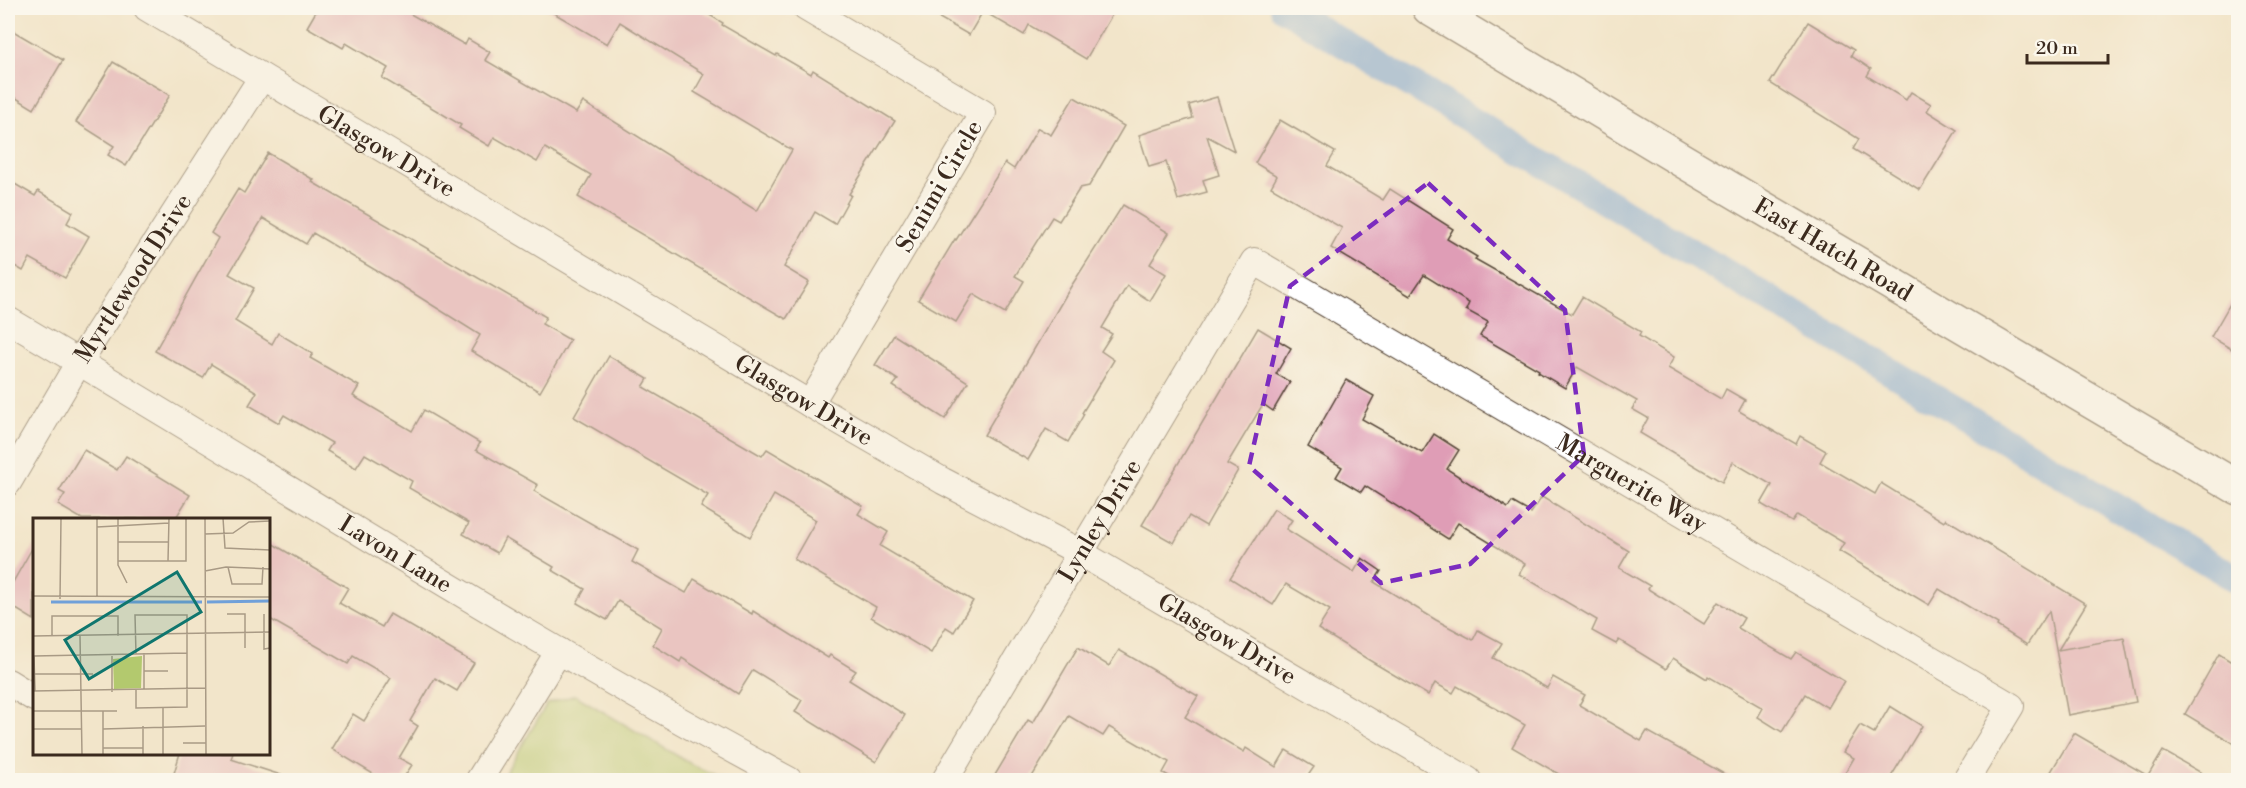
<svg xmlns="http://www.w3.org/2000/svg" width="2246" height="788" viewBox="0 0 2246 788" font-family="'Libre Bodoni',serif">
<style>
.green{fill:#b3c96e;stroke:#777a46;stroke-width:1.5}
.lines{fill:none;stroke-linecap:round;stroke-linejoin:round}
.canal{stroke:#70a0d9;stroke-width:28}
.building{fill:#df9db6}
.street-casing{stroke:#564638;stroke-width:28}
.primary-casing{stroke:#564638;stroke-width:36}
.street{stroke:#fff;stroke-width:26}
.primary{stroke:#fff;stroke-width:33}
.marked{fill:none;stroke:#7b2cbf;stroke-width:4.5;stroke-dasharray:12 8;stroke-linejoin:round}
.labels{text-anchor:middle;stroke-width:4.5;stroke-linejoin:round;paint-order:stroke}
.street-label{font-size:24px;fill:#3b2a1e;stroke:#fbf7ec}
.inset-river{fill:none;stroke:#70a0d9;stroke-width:3}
.inset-road{fill:none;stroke:#a99a85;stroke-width:1.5}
.view{fill:#0f766e;fill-opacity:0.15;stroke:#0f766e;stroke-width:3}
.inset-edge{fill:none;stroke:#3b2a1e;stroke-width:3}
</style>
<rect width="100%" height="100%" fill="#fbf7ec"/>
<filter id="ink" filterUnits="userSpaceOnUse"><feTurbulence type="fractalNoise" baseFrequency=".0167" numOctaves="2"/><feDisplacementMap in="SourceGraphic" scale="12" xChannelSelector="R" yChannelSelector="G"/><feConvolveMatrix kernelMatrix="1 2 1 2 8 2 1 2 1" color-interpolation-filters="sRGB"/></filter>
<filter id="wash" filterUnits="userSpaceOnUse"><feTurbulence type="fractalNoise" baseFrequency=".008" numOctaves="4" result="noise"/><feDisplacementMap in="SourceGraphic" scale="24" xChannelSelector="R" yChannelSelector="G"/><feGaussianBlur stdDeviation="1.35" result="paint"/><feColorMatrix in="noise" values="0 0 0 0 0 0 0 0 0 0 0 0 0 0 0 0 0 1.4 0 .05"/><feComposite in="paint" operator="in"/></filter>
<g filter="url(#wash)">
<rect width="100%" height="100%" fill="#f2e5ca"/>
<polygon class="green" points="575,695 691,764 725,780 501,780 547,704"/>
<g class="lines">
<polyline class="canal" points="1284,8 2238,580"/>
</g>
<g id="blocks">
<g class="building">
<polygon points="318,8 400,8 465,45 468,39 490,52 485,60 576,113 583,102 757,211 792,150 694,92 704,74 620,22 607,44 545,8 698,8 723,23 722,25 776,56 777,54 811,74 813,70 895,121 849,194 851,195 835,224 815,212 784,267 809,282 786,319 578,197 591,175 545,148 537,162 494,137 489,146 459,128 461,125 382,78 388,68 346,43 343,48 307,27"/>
<polygon points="922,8 1116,8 1086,59 1029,25 1024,35 983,11 969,35"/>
<polygon points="1808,22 1854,50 1851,56 1871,69 1867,76 1906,100 1911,92 1931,104 1927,111 1957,130 1920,190 1853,149 1859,139 1770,83"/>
<polygon points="8,28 63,60 34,109 8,93"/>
<polygon points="113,62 170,95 126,166 108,155 114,146 76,122"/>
<polygon points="1074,97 1124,126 1089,186 1080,188 1059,221 1052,217 1015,276 1024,281 1005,313 973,294 956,322 918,300 955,239 956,240 1005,163 1014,169 1038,128 1051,135"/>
<polygon points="1217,97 1234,151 1207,136 1219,175 1203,180 1207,192 1178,200 1166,162 1149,167 1139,135 1193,118 1189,105"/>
<polygon points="1280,120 1335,152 1327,166 1383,200 1390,189 1453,229 1447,239 1477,257 1475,259 1572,314 1582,297 1641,332 1639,336 1674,357 1668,368 1721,399 1726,389 1745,400 1739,411 1796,444 1800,436 1826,451 1820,462 1875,494 1881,483 1944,522 1946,519 2086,604 2058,650 2124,638 2136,702 2068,715 2049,611 2027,645 1997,626 1998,624 1939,589 1929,605 1839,551 1844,543 1797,515 1792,522 1761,504 1772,485 1733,462 1722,482 1640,433 1648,418 1632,409 1637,401 1577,367 1565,388 1538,372 1539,370 1480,336 1488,322 1466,310 1469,303 1424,275 1410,296 1331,248 1342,228 1271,187 1277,176 1255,163"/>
<polygon points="268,153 314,180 312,182 546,317 542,324 570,340 540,392 471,351 480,335 397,283 313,233 306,244 263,218 229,274 254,288 235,321 272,344 278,333 313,354 310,358 359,386 353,396 412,431 424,410 480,443 476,450 538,485 534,491 638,550 632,562 686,593 694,579 752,614 753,611 828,658 830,655 856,671 849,680 905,715 876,762 795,712 802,700 753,670 738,694 682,658 680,662 653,645 662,628 618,601 607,620 577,603 585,589 552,570 554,567 505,538 497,553 463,534 469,523 409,488 412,481 365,454 356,468 327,451 332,443 284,415 279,423 249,405 257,392 211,364 203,378 155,351 218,238 211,233 238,189 244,193"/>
<polygon points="8,180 35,196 38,191 73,212 67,223 89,236 65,278 30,258 23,271 8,262"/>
<polygon points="1123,205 1169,233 1150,264 1166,274 1150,301 1127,286 1102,328 1112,334 1101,351 1114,360 1082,413 1084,414 1068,442 1046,429 1028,460 984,435 1070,288"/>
<polygon points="2238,290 2238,353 2211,337"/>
<polygon points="1258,328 1291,348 1276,374 1290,382 1273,411 1263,404 1227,464 1238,470 1206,526 1189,516 1174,543 1142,525"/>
<polygon points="894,335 968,382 945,419 893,386 898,380 875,365"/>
<polygon points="609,356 648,379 643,387 762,456 767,449 863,506 858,514 888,532 880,546 973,601 954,632 946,627 931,653 871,617 876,607 794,559 816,520 774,495 750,537 701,507 708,495 574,417"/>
<polygon points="1346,380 1374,396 1362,419 1422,453 1434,434 1459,450 1447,469 1508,508 1512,502 1531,513 1542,497 1629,551 1619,568 1650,586 1648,589 1704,624 1718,602 1744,618 1738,628 1791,659 1796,652 1844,681 1828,708 1805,694 1782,732 1758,717 1763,708 1708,676 1707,679 1673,658 1666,669 1619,640 1616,644 1592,631 1597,620 1519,574 1525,564 1458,523 1448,539 1365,486 1361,492 1336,477 1342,467 1308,447"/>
<polygon points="84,450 117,470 126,456 190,495 175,519 82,519 58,505 65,494 59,491"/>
<polygon points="1274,509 1292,520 1286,529 1354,572 1362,558 1381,571 1374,582 1436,620 1473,640 1478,630 1502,643 1493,658 1547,688 1553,677 1585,695 1579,705 1641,741 1647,731 1735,780 1569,780 1512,747 1525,725 1457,686 1453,693 1435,683 1428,695 1374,663 1318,629 1330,610 1286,584 1273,605 1230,578"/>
<polygon points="268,541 348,588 339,603 382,627 390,614 474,663 457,691 435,678 410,721 418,726 399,758 412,765 402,780 383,780 332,749 353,714 364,721 391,678 353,656 348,664 268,618"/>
<polygon points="34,545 34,620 8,604 8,591"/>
<polygon points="1078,647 1109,666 1119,650 1198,696 1185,717 1244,752 1246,748 1276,767 1286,750 1314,767 1305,780 1177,780 1163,773 1169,762 1109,727 1103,736 1069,716 1030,780 992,780 1028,720 1033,723"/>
<polygon points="2219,654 2238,666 2238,746 2185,714"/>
<polygon points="1890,706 1922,726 1889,780 1841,780 1854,758 1843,752 1860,725 1874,733"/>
<polygon points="2074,733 2148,776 2163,751 2214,780 2046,780"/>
<polygon points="180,753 233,753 231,759 284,776 283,780 172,780"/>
</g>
</g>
</g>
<g filter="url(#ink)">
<use href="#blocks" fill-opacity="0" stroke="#564638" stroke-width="1.5"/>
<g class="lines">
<g class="street-casing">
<g id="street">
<path id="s1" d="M147 8 810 404 943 481 1079 552 1468 780"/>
<polyline points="806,8 983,113 810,404"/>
<path id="s2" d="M8 320C268 473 522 638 789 780"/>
<path id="s3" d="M8 483 79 362 262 77"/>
<polyline points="8,682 34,698"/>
<polyline points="479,780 559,651"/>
<path id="s4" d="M945 780 1254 261 2011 706 1966 780"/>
</g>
</g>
<g class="primary-casing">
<g id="primary">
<path id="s5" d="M1429 8 1680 159 2238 488"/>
</g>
</g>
<use href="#street" class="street"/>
<use href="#primary" class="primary"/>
</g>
</g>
<path d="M0 0H2246V788H0ZM1428 183 1565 310 1584 455 1470 564 1381 583 1249 466 1290 286Z" fill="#f2e5ca" fill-opacity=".55" fill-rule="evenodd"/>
<path class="marked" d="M1428 183 1565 310 1584 455 1470 564 1381 583 1249 466 1290 286Z"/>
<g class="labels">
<g class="street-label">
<text dy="8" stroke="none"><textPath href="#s1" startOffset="279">Glasgow Drive</textPath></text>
<text transform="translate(939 186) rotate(-60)" y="8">Senimi Circle</text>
<text dy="8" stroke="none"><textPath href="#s5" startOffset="471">East Hatch Road</textPath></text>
<text dy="8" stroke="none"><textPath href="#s3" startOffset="240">Myrtlewood Drive</textPath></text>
<text dy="8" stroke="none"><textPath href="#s1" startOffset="765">Glasgow Drive</textPath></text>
<text dy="8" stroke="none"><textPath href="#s4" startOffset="1042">Marguerite Way</textPath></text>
<text dy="8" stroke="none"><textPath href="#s4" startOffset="302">Lynley Drive</textPath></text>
<text dy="8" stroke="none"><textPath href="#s2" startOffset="453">Lavon Lane</textPath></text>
<text dy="8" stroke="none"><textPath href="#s1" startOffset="1251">Glasgow Drive</textPath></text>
</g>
</g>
<g transform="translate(33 518)">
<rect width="237" height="237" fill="#f2e5ca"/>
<path d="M109 138 108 170 81 171 80 141Z" fill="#b3c96e"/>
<path class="inset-river" d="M18 84H169M174 84 237 83"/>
<path class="inset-road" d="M85 0V47L94 65M172 0 173 237M190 0 192 30 237 32M64 9 136 5M172 16 200 15 216 4 237 3M85 24H136M85 43H153V0M135 43 136 0M195 49 199 66H229L230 49M172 53 193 49 237 51M0 78 237 79M64 79V0M27 81 28 0M194 96H212V130M231 96V131L237 130M0 118 237 114M19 118V98H85V118M47 118 49 237M111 135V172M103 136 102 97H154V189L103 190V172M111 153H135M2 156H60M0 173 172 170M2 173 1 138 154 135M79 174V138M130 190V237M0 193H84M70 193V237M110 208V237M0 211H48M70 211 172 208M150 225H173M70 230H110"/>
<path class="view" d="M144 54 168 94 56 161 32 122Z"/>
<rect width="237" height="237" class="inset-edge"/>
</g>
<rect width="2246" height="788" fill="none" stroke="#fbf7ec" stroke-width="30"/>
<path d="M2027 54v9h81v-9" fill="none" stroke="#3b2a1e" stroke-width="3"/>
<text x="2036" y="54" font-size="18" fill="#3b2a1e" stroke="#fbf7ec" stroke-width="4.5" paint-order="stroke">20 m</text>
</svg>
